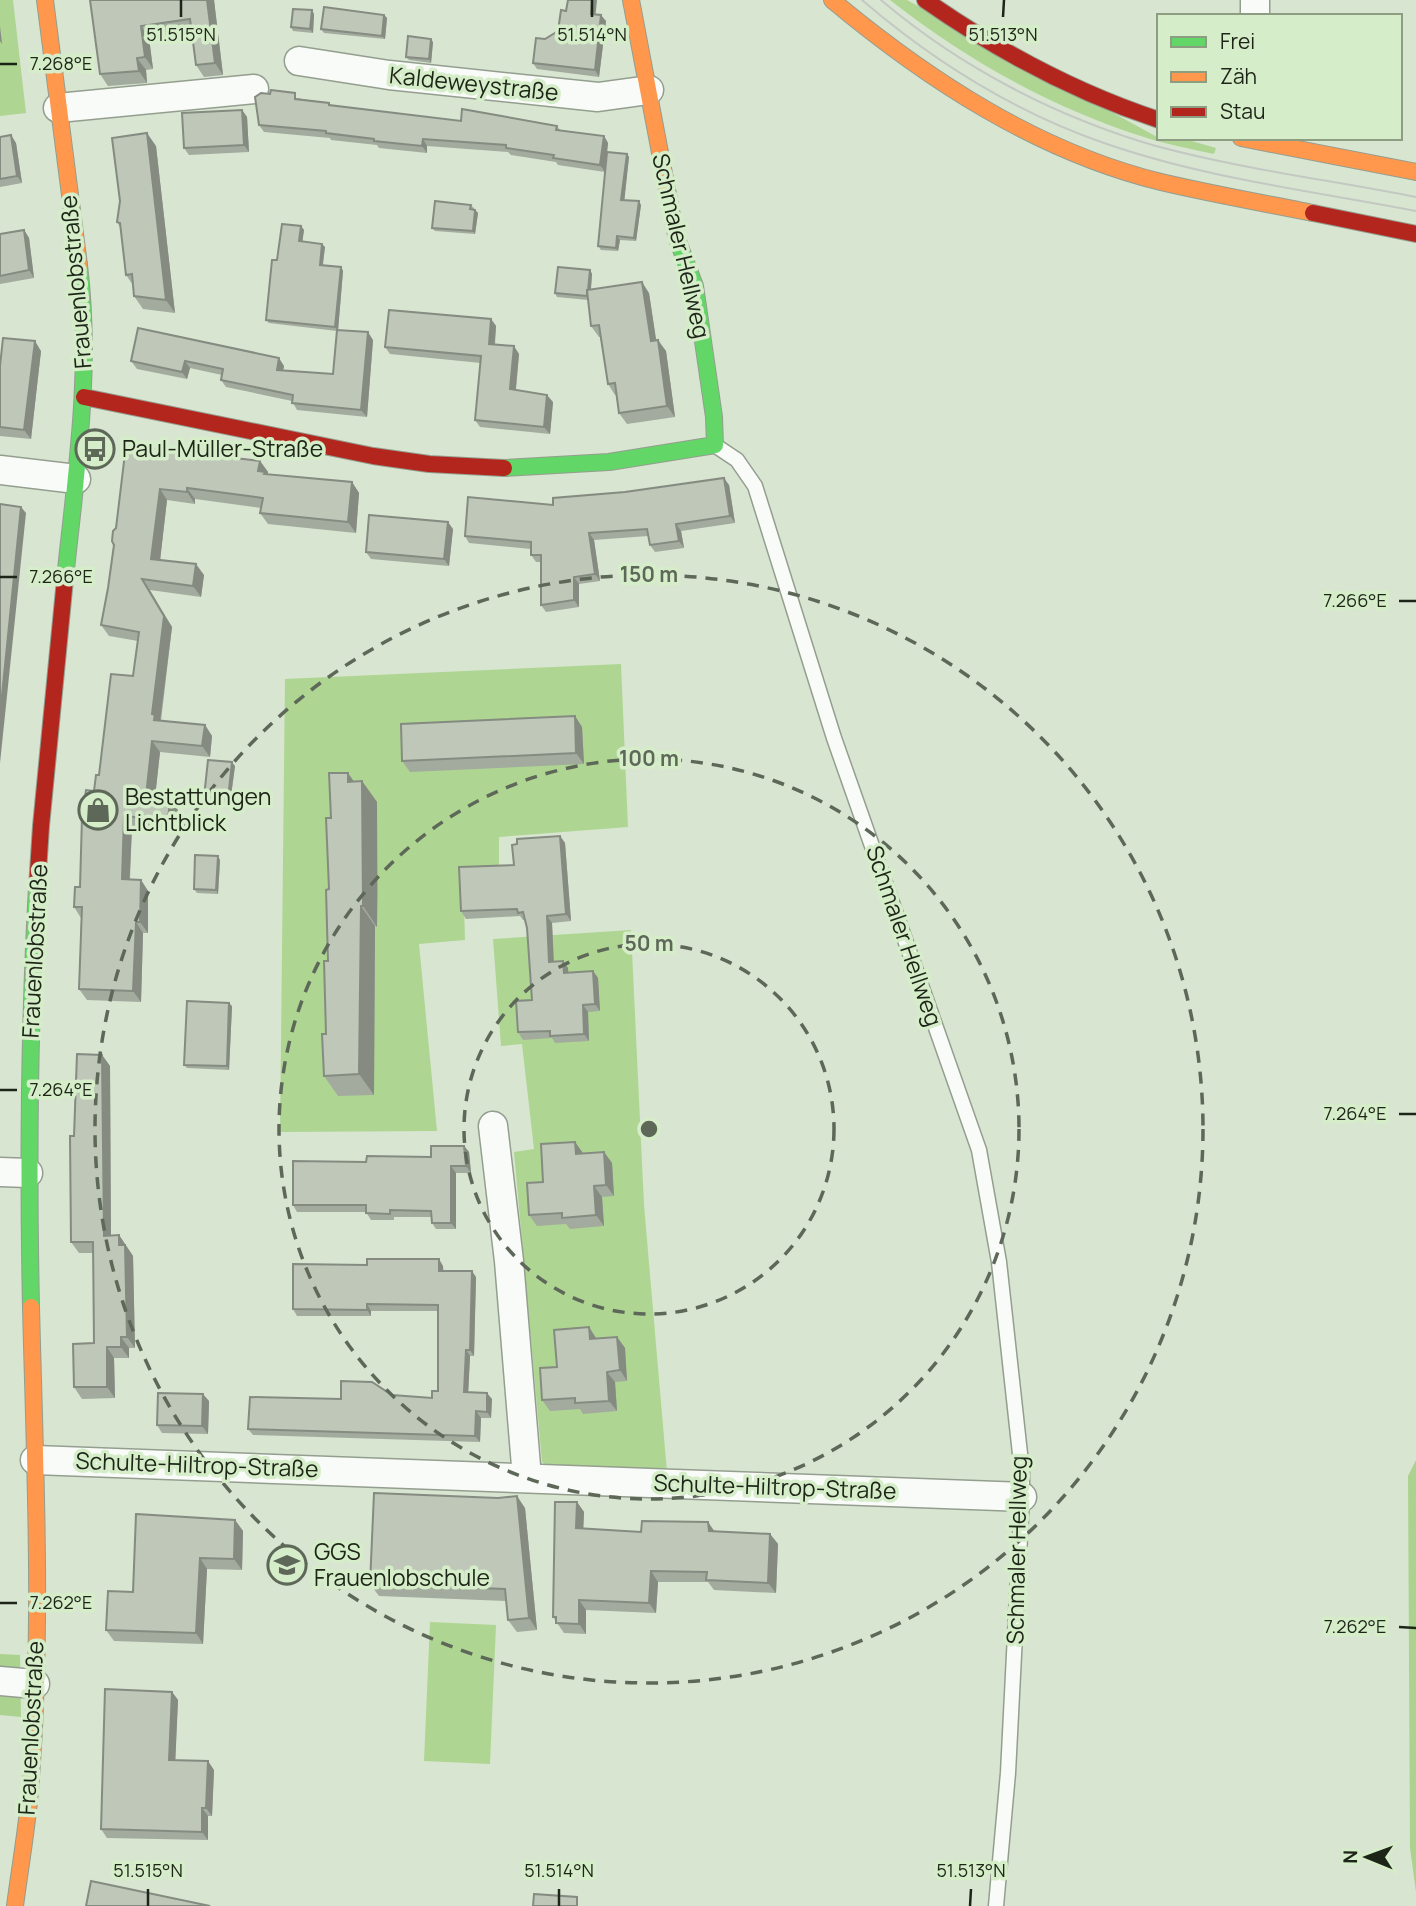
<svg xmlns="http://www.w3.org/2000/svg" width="1416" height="1906" viewBox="0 0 1416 1906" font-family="Manrope,sans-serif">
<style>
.green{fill:#aed692}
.forest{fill:#abd38f}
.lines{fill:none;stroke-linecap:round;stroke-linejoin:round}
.lane-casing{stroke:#949e8f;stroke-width:17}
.street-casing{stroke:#949e8f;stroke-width:31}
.fast-casing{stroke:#949e8f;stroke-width:18}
.slow-casing{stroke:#949e8f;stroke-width:18}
.jam-casing{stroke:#949e8f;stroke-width:18}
.lane{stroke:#f9fbf8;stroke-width:14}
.street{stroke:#f9fbf8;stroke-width:28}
.fast{stroke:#63d668;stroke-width:16}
.slow{stroke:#ff974d;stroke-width:16}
.jam{stroke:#b3261e;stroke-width:16}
.tram{stroke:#c4c8c3;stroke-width:2}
.wall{fill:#a3ab9e}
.shaded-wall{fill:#858b81}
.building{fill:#bec7b8;stroke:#858b81;stroke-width:2}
.ticks{fill:none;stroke:#1d2518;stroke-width:2.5}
.ring{fill:none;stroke:#5e6859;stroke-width:3.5;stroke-dasharray:12 9}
.labels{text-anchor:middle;stroke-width:7;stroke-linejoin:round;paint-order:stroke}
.street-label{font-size:23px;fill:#1d2518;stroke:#d6edc9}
.poi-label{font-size:23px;fill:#1d2518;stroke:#d6edc9;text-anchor:start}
.ticks-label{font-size:18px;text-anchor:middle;fill:#1d2518;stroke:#d6edc9;stroke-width:7;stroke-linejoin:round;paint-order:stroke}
.centre{fill:#5e6859;stroke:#d6edc9;stroke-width:3.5}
.ring-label{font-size:21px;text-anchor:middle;font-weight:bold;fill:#5e6859;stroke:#d6edc9;stroke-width:7;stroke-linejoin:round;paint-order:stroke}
</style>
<rect width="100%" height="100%" fill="#d8e5d1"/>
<g class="green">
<polygon points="0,0 13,0 26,113 0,116"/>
<path d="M890 0H907L1159 138H1181L1216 148 1214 154C1192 149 1169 145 1147 138 1052 108 968 61 890 0Z"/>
<polygon points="621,664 628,827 499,837 499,870 463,873 465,940 419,944 437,1131 280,1132 285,679"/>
<polygon points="631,930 644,1205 667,1472 552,1468 542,1462 514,1152 534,1149 522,1044 501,1046 493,939"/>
<polygon points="430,1622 496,1625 490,1764 424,1761"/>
</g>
<g class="forest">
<polygon points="1416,1460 1416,1892 1410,1848 1408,1476"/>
<polygon points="0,1654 20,1655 21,1717 0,1715"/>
</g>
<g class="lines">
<g class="lane-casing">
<polyline id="lane" points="716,446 737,460 755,486 834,738 979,1150 999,1262 1022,1472 1022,1497 1008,1773 996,1906"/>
</g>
<g class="street-casing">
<g id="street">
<polyline points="1255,0 1255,16"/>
<polyline points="299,61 389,75 598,97 649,90"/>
<polyline points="58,108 254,89"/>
<polyline points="0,470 76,479"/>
<polyline points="493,1126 509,1261 527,1478"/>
<polyline points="0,1172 28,1173"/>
<polyline points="35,1460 1022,1497"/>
<polyline points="0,1681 35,1684"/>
</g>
</g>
<g class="fast-casing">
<g id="fast">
<polyline points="504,468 609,462 715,445 714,417 695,286 677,239 673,221"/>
<path d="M65 579C76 473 92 371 79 265"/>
<path d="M31 1307C28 1166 29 1027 37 887"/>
</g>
</g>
<g class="slow-casing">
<g id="slow">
<polyline points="45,0 79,265"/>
<polyline points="631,0 673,221"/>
<path d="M832 0C928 80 1038 152 1161 182 1212 194 1263 203 1313 213"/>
<polyline points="1241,138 1416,172"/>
<path d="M15 1906C20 1867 27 1829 30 1790 43 1629 35 1467 31 1307"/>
</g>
</g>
<g class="jam-casing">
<g id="jam">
<path d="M925 0C998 51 1074 92 1159 120"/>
<polyline points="1313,213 1416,234"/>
<polyline points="84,397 373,456 429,464 504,468"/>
<polyline points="37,887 41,826 65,579"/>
</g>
</g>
<use href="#lane" class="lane"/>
<use href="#street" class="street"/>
<use href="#fast" class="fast"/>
<use href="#slow" class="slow"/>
<use href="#jam" class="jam"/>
<g class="tram">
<path d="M862 0C933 61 1015 112 1104 143 1204 178 1312 191 1416 211"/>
<path d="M881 0C960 67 1056 117 1156 146 1241 169 1330 180 1416 197"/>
</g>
</g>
<g class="wall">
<polygon points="90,0 214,0 223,75 204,77 196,65 191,32 149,38 153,69 146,70 147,83 108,86 100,74"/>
<polygon points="314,14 313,33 293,31 291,27"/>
<polygon points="596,14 606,21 599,77 537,69 533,63 545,39"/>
<polygon points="384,15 387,18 385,39 324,33 321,29"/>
<polygon points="433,42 431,63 409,60 406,57"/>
<polygon points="270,94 329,103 331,105 461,121 557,126 560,130 604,136 608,143 607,152 627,154 629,157 624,200 641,205 636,241 620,240 618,251 601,250 598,246 605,172 558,165 556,162 511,155 508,152 427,146 427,153 379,148 377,145 331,140 330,138 264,132 259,125"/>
<polygon points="242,110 247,117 249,152 189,155 184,148"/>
<polygon points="0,137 16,143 22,183 0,187"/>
<polygon points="156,146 175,313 143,309 134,296 133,285 126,275 120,227 117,222"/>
<polygon points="471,205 478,213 475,234 435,231 432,228"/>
<polygon points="301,226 304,230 302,241 325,247 323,265 341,267 343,271 338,330 373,340 367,417 297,410 292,401 226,387 221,380 222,375 190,368 187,379 137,369 131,361 138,328 284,366 283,370 333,374 337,331 269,323 266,320 277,260"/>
<polygon points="24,230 29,238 34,278 0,284 0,234"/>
<polygon points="590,270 592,274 591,289 649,293 656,341 666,351 675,417 627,424 619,413 616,395 615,395 608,384 600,337 599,337 591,326 588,300 557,297 555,293"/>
<polygon points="491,319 496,326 495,345 519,354 516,390 553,402 550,434 480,427 475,420 481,363 390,354 385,347"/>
<polygon points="41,351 31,439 0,436 0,366"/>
<polygon points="126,445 260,461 268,472 267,474 352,482 359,493 356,533 268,524 260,513 261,508 195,499 195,504 167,500 160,560 204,575 201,597 150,590 172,627 161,721 205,725 212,736 210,757 160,752 155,797 178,810 176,831 132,827 130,879 141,880 148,891 148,933 143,933 141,1002 87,1000 79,989 81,918 74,907 80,887 94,791 133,676 138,641 109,636 101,625 108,588"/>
<polygon points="729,485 735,523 681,531 684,548 655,552 650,545 648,536 594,540 600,581 579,584 579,607 546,612 541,605 541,562 536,562 531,555 531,549 469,543 465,536 553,505"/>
<polygon points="453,529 449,566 371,559 366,552"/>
<polygon points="575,716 582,727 584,764 410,772 402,761"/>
<polygon points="235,766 230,803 207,800 204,797"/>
<polygon points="362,781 377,802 378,893 377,927 375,926 374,1095 338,1096 324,1076 328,961 331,818 354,782"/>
<polygon points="560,836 565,843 571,921 552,923 554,961 563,961 568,968 568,972 593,971 598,978 600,1011 588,1012 589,1041 555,1043 552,1038 523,1040 518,1032 532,1000 527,928 525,920 523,920 520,916 466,919 461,911 514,865"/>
<polygon points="220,860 218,894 197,893 194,889"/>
<polygon points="232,1006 229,1070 187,1068 184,1065"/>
<polygon points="102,1055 110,1066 111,1235 119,1235 133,1256 135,1348 129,1348 129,1358 114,1358 115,1398 82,1399 74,1387 94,1343 94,1253 79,1253 71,1242 74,1136"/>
<polygon points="575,1142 583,1154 604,1152 612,1163 614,1196 602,1197 604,1226 570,1229 566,1224 537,1226 529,1215 543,1182"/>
<polygon points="464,1146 469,1152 471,1173 456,1173 456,1229 436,1229 432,1223 431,1217 394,1217 394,1220 371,1220 366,1212 297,1212 293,1205 366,1162 431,1157"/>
<polygon points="443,1266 443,1271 476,1277 474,1356 470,1356 468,1392 492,1399 491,1418 481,1418 480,1442 253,1435 248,1429 341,1399 392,1395 432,1398 438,1391 438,1311 371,1311 371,1316 297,1316 293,1309"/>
<polygon points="589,1327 596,1339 617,1337 625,1348 627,1381 615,1382 617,1411 583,1414 580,1409 550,1411 542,1400 557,1367"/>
<polygon points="209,1401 208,1434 162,1433 157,1425"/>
<polygon points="577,1502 584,1512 583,1528 641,1532 714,1531 770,1534 778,1544 776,1593 714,1590 708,1582 658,1582 656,1613 586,1610 586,1634 564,1633 553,1617"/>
<polygon points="525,1508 537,1630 517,1632 508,1620 506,1601 379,1596 370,1584"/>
<polygon points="235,1520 243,1531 242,1570 207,1569 203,1644 114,1641 106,1630 133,1592"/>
<polygon points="172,1692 178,1700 175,1760 214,1770 212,1816 208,1816 208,1840 107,1838 101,1829"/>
</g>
<g class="shaded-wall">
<polygon points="207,0 214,0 223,75 215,63"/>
<polygon points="592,0 597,0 595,20 591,14"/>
<polygon points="312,10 314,14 313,33 310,29"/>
<polygon points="384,15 387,18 385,39 382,36"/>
<polygon points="601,15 606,21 599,77 595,70"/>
<polygon points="0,26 2,44 0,41"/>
<polygon points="141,26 149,38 153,69 145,57"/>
<polygon points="431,39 433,42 431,63 429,59"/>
<polygon points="137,58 146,70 147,83 139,71"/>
<polygon points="242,110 247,117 249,152 244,145"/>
<polygon points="147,133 156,146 175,313 166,300"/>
<polygon points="11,135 16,143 22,183 17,176"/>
<polygon points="604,136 608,143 605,172 600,165"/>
<polygon points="423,139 427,146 427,153 422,146"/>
<polygon points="627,154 629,157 624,204 621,200"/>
<polygon points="639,201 641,205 636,241 634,238"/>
<polygon points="475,210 478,213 475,234 473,231"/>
<polygon points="301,226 304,230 302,245 299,241"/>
<polygon points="24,230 29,238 34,278 29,270"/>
<polygon points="617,236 620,240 618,251 616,248"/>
<polygon points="322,244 325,247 322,269 320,265"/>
<polygon points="341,267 343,271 338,331 335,327"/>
<polygon points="590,270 592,274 590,300 588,296"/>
<polygon points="642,282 649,293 658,352 651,341"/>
<polygon points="491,319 496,326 494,351 489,344"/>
<polygon points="368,332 373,340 367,417 361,410"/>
<polygon points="658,340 666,351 675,417 667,406"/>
<polygon points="35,341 41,351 31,439 24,430"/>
<polygon points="514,346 519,354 515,397 510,389"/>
<polygon points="279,358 284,366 282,377 277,370"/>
<polygon points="185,361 190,368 187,379 182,372"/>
<polygon points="547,395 553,402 550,434 544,427"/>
<polygon points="260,461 268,472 267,475 258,471"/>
<polygon points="724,478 729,485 735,523 730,516"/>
<polygon points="352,482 359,493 356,533 348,522"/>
<polygon points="187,488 195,499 195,504 187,492"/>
<polygon points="160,489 167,500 159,570 151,559"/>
<polygon points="21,507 26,513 0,763 0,715"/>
<polygon points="448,522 453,529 449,566 444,559"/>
<polygon points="676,524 681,531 684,548 679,541"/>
<polygon points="589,533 594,540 600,581 595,574"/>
<polygon points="196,564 204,575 201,597 193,586"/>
<polygon points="574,577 579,584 579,607 574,600"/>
<polygon points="142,579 172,627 160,722 154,720 152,714"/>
<polygon points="575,716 582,727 584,764 576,753"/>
<polygon points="205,725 212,736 210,757 202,746"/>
<polygon points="152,741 160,752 154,807 146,796"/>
<polygon points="232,762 235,766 230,803 228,799"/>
<polygon points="348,773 362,793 348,782"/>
<polygon points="362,781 377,802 377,927 363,906"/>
<polygon points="170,799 178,810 176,831 168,820"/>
<polygon points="124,816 132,827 129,890 122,879"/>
<polygon points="560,836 565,843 571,921 566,914"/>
<polygon points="218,856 220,860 218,894 216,890"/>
<polygon points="141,880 148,891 148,933 140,922"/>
<polygon points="361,906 375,926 374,1095 359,1074"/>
<polygon points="547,916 552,923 554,969 549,962"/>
<polygon points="136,922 143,933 141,1002 133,991"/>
<polygon points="563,961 568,968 569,980 564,973"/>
<polygon points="593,971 598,978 600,1011 595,1004"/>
<polygon points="229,1003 232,1006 229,1070 227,1066"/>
<polygon points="583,1005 588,1012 589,1041 584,1034"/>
<polygon points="102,1055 110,1066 111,1247 104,1236"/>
<polygon points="575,1142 583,1153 584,1165 576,1154"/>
<polygon points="464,1146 469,1152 471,1173 466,1166"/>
<polygon points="604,1152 612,1163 614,1196 606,1185"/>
<polygon points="451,1166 456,1173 456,1229 451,1223"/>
<polygon points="594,1186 602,1197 604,1226 596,1215"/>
<polygon points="119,1235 133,1256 135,1348 127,1337"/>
<polygon points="439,1259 443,1266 444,1278 439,1271"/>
<polygon points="472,1271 476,1277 474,1356 470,1350"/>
<polygon points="367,1304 371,1311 371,1316 367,1310"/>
<polygon points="589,1327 596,1338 597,1350 590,1339"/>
<polygon points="121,1337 129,1348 129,1358 121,1347"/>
<polygon points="617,1337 625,1348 627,1381 620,1370"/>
<polygon points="107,1347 114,1358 115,1398 107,1387"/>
<polygon points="466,1350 470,1356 468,1398 464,1392"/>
<polygon points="607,1372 615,1382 617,1411 609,1401"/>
<polygon points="487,1393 492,1399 491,1418 487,1412"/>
<polygon points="203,1394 209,1401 208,1434 202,1426"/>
<polygon points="476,1411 481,1418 480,1442 475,1436"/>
<polygon points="517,1496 525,1508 537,1630 529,1618"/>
<polygon points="577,1502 584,1512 583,1538 576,1528"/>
<polygon points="235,1520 243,1531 242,1570 234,1559"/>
<polygon points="708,1522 715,1532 709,1531"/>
<polygon points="770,1534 778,1544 776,1593 768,1583"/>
<polygon points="200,1558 207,1569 203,1644 196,1633"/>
<polygon points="651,1571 658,1582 656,1613 649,1603"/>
<polygon points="579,1600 586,1610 586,1634 579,1624"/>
<polygon points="172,1692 178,1700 175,1769 169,1760"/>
<polygon points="208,1761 214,1770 212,1816 206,1808"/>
<polygon points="202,1808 208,1816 208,1840 202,1832"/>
</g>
<g class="building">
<polygon points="90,0 207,0 215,63 196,65 190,19 141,26 145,57 137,58 139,71 100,74"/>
<polygon points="568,0 592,0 591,14 601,15 595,70 533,63 536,38 545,39 558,31 561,10 566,11"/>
<polygon points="324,7 384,15 382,36 321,29"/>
<polygon points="293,9 312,10 310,29 291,27"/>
<polygon points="408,36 431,39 429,59 406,57"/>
<polygon points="271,90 295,93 295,99 329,103 329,105 461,121 462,109 557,126 556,130 604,136 600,165 553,158 554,155 506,148 506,145 423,139 422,146 374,141 374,139 326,133 326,131 259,125 255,97 261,93 270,94"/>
<polygon points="242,110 244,145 184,148 182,113"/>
<polygon points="147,133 166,300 134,296 132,274 126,275 120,223 117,222 120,201 112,138"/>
<polygon points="11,135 17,176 0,179 0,137"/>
<polygon points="607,152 627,154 621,200 639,201 634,238 617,236 616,248 598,246"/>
<polygon points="435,201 471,205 470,209 475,210 473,231 432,228"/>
<polygon points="282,224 301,226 299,241 322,244 320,265 341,267 335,327 266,320 272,260 277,260"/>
<polygon points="24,230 29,270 0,276 0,234"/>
<polygon points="558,267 590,270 588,290 587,290 587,296 555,293"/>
<polygon points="642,282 651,341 658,340 667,406 619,413 615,383 608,384 599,325 591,326 587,290"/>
<polygon points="389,310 491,319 489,344 514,346 510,389 547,395 544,427 475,420 481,356 385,347"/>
<polygon points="138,328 279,358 277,370 333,374 337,330 368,332 361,410 292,403 293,395 221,380 223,369 185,361 182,372 131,361"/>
<polygon points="3,338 35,341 24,430 0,427 0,366"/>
<polygon points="126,445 260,461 258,471 265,472 264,474 352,482 348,522 260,513 263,498 187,488 187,492 160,489 151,559 196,564 193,586 142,579 164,616 152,714 155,715 154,720 205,725 202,746 152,741 146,796 170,799 168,820 124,816 122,879 141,880 140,922 136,922 133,991 79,989 82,907 74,907 75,887 80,887 82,817 86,790 94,791 96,775 99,775 111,674 133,676 139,632 101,625 108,588 114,545 112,541 113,531 116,528"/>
<polygon points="724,478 730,516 676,524 679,541 650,545 647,529 589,533 595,574 574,577 574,600 541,605 541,555 531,555 531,542 465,536 468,497 553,505 553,498 625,492"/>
<polygon points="0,504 21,507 0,715"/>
<polygon points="369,515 448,522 444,559 366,552"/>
<polygon points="575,716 576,753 402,761 401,724"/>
<polygon points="208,760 232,762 228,799 204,797"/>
<polygon points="329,773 348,773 348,782 362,781 363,906 361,906 359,1074 324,1076 322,1034 326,1034 324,961 328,961 326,890 329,889 326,818 331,818"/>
<polygon points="560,836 566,914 547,916 549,962 563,961 564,973 593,971 595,1004 583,1005 584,1034 550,1036 550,1031 518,1032 516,1001 532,1000 527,928 523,912 518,913 517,909 461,911 459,867 514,865 512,845 517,844 517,839"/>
<polygon points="195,855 218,856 216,890 194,889"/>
<polygon points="187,1001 229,1003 227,1066 184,1065"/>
<polygon points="77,1054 102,1055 104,1236 119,1235 119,1245 125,1245 127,1337 121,1337 121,1347 107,1347 107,1387 74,1387 73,1344 94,1343 93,1242 71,1242 70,1136 74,1136"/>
<polygon points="575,1142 576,1154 604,1152 606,1185 594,1186 596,1215 562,1218 562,1213 529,1215 527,1183 543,1182 541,1144"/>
<polygon points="431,1146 464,1146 466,1166 451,1166 451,1223 432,1223 431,1211 390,1210 390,1214 366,1213 366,1205 293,1205 293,1161 366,1162 367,1156 431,1157"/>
<polygon points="367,1259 439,1259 439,1271 472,1271 470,1350 466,1350 464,1392 487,1393 487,1412 476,1411 475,1436 248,1429 250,1397 341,1399 341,1381 372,1382 392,1395 432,1398 432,1391 438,1391 438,1305 367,1304 367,1310 293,1309 293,1264 367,1265"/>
<polygon points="589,1327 590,1339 617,1337 620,1370 607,1372 609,1401 575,1403 575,1398 542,1400 540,1368 557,1367 554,1330"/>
<polygon points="158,1393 203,1394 202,1426 157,1425"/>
<polygon points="374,1493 498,1498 517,1496 529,1618 508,1620 505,1589 370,1584"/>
<polygon points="555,1502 577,1502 576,1528 641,1532 642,1521 708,1522 709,1531 770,1534 768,1583 706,1580 707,1572 651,1571 649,1603 579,1600 579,1624 556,1623 556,1617 553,1617"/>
<polygon points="136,1514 235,1520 234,1559 200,1558 196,1633 106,1630 108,1591 133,1592"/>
<polygon points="105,1689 172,1692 169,1760 208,1761 206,1808 202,1808 202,1832 101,1829"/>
<polygon points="91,1881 210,1906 86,1906"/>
<polygon points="534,1894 577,1897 577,1906 533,1906"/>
</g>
<path class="ticks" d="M181 17V0M592 17V0M1003 17 1004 0M0 64H17M0 577H17M1399 601H1416M0 1090H17M1399 1114H1416M0 1603H17M1399 1627 1416 1628M148 1906V1889M559 1906V1889M970 1906 971 1889"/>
<g class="ring">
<circle cx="649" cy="1129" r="185"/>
<circle cx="649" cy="1129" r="370"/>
<circle cx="649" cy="1129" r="554"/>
</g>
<defs>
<g id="bus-ring" transform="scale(2.0125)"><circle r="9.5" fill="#d6edc9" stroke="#5e6859" stroke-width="1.5"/><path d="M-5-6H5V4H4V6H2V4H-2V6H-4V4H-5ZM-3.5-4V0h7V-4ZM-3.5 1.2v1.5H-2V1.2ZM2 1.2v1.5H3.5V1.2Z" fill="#5e6859"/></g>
<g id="shop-ring" transform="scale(2.0125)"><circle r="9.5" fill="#d6edc9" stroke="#5e6859" stroke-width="1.5"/><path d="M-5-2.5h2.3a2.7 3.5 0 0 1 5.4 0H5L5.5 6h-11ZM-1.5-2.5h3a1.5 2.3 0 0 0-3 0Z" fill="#5e6859"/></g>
<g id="school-ring" transform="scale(2.0125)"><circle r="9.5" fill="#d6edc9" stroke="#5e6859" stroke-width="1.5"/><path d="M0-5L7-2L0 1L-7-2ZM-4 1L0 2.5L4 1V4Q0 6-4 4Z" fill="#5e6859"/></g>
</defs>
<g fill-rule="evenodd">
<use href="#bus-ring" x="95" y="449"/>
<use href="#shop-ring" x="98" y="810"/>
<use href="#school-ring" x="287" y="1565"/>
</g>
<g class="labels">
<g class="street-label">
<text transform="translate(474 84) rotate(6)" y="8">Kaldeweystraße</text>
<text transform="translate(681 246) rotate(77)" y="8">Schmaler Hellweg</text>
<text transform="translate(76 282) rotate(-95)" y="8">Frauenlobstraße</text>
<text transform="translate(904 936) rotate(71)" y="8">Schmaler Hellweg</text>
<text transform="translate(35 951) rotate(-87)" y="8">Frauenlobstraße</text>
<text transform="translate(197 1465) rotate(2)" y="8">Schulte-Hiltrop-Straße</text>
<text transform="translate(775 1487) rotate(2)" y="8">Schulte-Hiltrop-Straße</text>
<text transform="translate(1017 1550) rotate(-89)" y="8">Schmaler Hellweg</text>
<text transform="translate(31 1728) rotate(-87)" y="8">Frauenlobstraße</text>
</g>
<g class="poi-label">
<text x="122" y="457">Paul-Müller-Straße</text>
<text x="125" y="805">Bestattungen<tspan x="125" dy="26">Lichtblick</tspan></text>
<text x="314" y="1560">GGS<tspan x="314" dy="26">Frauenlobschule</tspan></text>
</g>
</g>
<g class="ticks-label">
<text x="181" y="41">51.515°N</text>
<text x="592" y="41">51.514°N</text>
<text x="1003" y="41">51.513°N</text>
<text x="61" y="70">7.268°E</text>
<text x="61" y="583">7.266°E</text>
<text x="1355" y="607">7.266°E</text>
<text x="61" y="1096">7.264°E</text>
<text x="1355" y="1120">7.264°E</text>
<text x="61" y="1609">7.262°E</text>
<text x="1355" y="1633">7.262°E</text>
<text x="148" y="1877">51.515°N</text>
<text x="559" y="1877">51.514°N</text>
<text x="971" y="1877">51.513°N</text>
</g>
<circle cx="649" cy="1129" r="10" class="centre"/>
<g class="ring-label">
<text x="649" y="582">150 m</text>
<text x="649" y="766">100 m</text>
<text x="649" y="951">50 m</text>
</g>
<rect x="1157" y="14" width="245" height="126" fill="#d6edc9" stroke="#8c9d82" stroke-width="2"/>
<rect x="1171" y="37" width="35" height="10" fill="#63d668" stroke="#8c9d82" stroke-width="2"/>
<text x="1220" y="49" font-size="21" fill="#1d2518">Frei</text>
<rect x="1171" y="72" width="35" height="10" fill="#ff974d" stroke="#8c9d82" stroke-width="2"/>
<text x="1220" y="84" font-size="21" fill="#1d2518">Zäh</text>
<rect x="1171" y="107" width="35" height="10" fill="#b3261e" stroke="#8c9d82" stroke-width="2"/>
<text x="1220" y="119" font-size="21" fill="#1d2518">Stau</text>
<g transform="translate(1367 1857) rotate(271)" stroke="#d6edc9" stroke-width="5" paint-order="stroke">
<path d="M0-5L12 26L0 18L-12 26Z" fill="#1d2518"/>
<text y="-10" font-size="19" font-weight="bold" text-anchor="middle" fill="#1d2518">N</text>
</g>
</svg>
